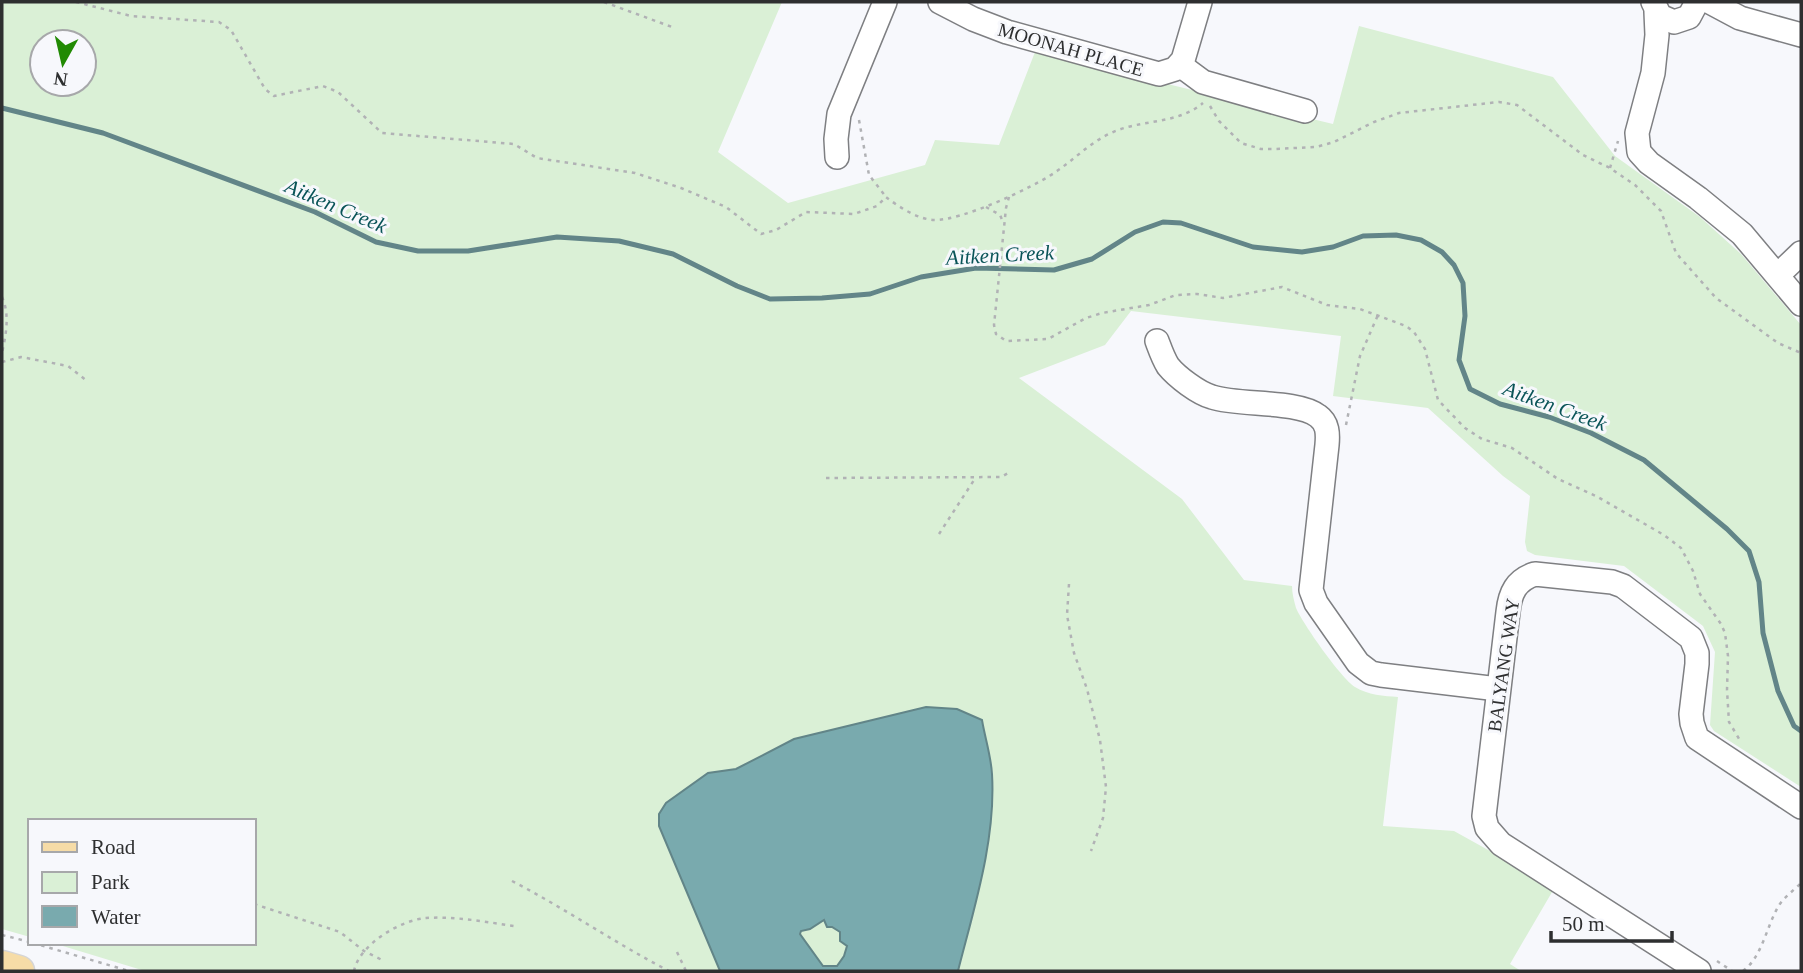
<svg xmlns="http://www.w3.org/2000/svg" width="1803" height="973" viewBox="0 0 1803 973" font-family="Georgia,serif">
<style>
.green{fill:#daf0d6;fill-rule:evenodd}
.water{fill:#79aaae;stroke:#628588;stroke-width:2;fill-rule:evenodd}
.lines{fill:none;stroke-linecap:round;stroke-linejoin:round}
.stream{stroke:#628588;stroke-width:5}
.minor-casing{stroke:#7e7f82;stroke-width:26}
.major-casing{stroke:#d5d5d6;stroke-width:33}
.path{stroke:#b1b2b5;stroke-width:2.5;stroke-dasharray:3.5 5;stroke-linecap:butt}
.minor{stroke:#fff;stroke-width:23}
.major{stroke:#f6dca7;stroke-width:30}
.labels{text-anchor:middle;stroke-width:6;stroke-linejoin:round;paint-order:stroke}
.street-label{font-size:19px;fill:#2e2f30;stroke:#f7f8fc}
.water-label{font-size:21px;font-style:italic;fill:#0a5458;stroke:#f7f8fc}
</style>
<rect width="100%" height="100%" fill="#f7f8fc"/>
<path class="green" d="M2 2H782L718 152 788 203 925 165 935 140 999 145 1035 52 1333 124 1359 26 1553 77 1615 156 1700 217 1741 254 1801 325V787L1714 731 1710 725 1715 652 1703 626 1624 566 1535 555 1527 551 1525 542 1530 496 1503 476 1428 408 1333 396 1341 336 1131 311 1105 345 1019 378 1182 499 1244 580 1292 586C1292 593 1294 601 1296 608 1303 624 1341 678 1355 687 1368 695 1384 696 1398 697L1383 826 1454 831 1555 887 1510 964 1521 971H145L53 943H254V821H30V937L2 929ZM42 42H84V84H42Z"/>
<path class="water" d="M926 707 957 709 982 720C985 738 991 756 992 774 996 840 974 908 958 971H720L659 826V814L666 803 708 773 736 769 794 739ZM824 920 827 927H832L840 932V941L847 946 844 956 837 966H823L800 934 801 931 810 929Z"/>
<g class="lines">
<polyline class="stream" points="2,108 103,133 315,212 376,242 418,251 468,251 557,237 619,241 673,254 737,286 770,299 822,298 870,294 921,277 976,268 1054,270 1092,259 1135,232 1163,222 1181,223 1253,247 1302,252 1333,247 1363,236 1396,235 1421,240 1442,252 1454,265 1463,283 1465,316 1459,360 1470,389 1500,404 1549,417 1591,433 1644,460 1727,529 1749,551 1759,582 1763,633 1778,691 1794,726 1801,731"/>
<g class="minor-casing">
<g id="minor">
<polyline points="940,2 973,19 1007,32 1159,74 1175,69 1183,60 1200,2"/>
<polyline points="1653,2 1660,16 1674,22 1689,17 1697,2"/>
<polyline points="1710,2 1740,18 1801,35"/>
<polyline points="1656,12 1657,35 1653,73 1637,133 1639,152 1649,163 1698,198 1742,234 1801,304"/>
<polyline points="1180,65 1203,82 1305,111"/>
<polyline points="837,157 836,139 839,114 885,2"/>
<polyline points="1778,275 1801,253"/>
<path d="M1157 341C1160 349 1163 358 1168 366 1177 377 1198 393 1212 397 1239 406 1297 400 1318 416 1328 423 1328 434 1327 445L1311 590 1316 603 1358 663 1371 673 1381 675 1498 689"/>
<path d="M1699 971 1501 844 1487 828 1484 816 1508 612C1510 593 1516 580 1535 574L1612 582 1623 586 1691 638 1697 653V664L1691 714 1692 723 1697 738 1801 807"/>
</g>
</g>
<g class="major-casing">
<polyline id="major" points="2,966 19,971"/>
</g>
<g class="path">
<path d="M76 2 131 16 219 22 231 30 265 89 274 96 323 86 338 92 382 133 514 144 537 158 635 173 681 188 726 207 761 234 776 230 806 212 854 214 877 206 886 197C899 207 917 219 934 220 961 221 1032 188 1054 173 1074 160 1089 143 1111 133 1140 119 1177 125 1203 103"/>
<polyline points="604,2 672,27"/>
<polyline points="1210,106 1219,121 1241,143 1261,149 1275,149 1316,147 1334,142 1374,122 1399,113 1499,102 1517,105 1583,155 1610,168 1635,185 1661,211 1676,253 1716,298 1778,343 1801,353"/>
<polyline points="859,120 869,175 886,197"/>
<polyline points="1610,168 1618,141"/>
<polyline points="1009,197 1006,208 994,325 996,334 1006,341 1048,339 1086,318 1102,313 1149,305 1176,295 1197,294 1223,298 1282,287 1327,305 1360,309 1406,326 1414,332 1425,349 1438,400 1465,428 1482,439 1512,448 1558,479 1596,496 1664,535 1681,548 1693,571 1700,594 1721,624 1725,633 1728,656 1727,690 1729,722 1741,742"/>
<polyline points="986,207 1000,215 1003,222"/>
<path d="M2 297C10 314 6 335 2 353"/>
<polyline points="2,362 21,357 68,366 87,381"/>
<polyline points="1346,425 1360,356 1378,315"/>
<polyline points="826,478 1001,477 1010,472"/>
<polyline points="939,534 976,477"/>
<polyline points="1069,584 1067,615 1074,653 1087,689 1100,740 1106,787 1103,818 1091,851"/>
<path d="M512 881C566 909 615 943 669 971"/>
<polyline points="254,904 340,932 364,951 384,961"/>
<polyline points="2,935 30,942"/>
<polyline points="33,943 129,971"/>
<polyline points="677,952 686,971"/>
<polyline points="1717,961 1732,971"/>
<path d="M354 971C359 945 400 920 426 918 455 916 486 922 514 926"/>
<path d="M1743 971C1762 957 1766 928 1778 907 1783 898 1793 891 1801 883"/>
</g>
<use href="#minor" class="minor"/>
<use href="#major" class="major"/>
</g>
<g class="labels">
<g class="street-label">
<text transform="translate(1071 49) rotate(16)" y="7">MOONAH PLACE</text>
<text transform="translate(1503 665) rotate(-82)" y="7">BALYANG WAY</text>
</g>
<g class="water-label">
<text transform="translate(336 206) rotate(23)" y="7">Aitken Creek</text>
<text transform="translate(1000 255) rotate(-3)" y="7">Aitken Creek</text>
<text transform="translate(1555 406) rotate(20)" y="7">Aitken Creek</text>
</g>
</g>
<rect width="1803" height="973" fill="none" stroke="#2e2f30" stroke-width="7"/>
<rect x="28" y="819" width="228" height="126" fill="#f7f8fc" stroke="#a7a8aa" stroke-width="2"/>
<rect x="42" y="842" width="35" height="10" fill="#f6dca7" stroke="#a7a8aa" stroke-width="2"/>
<text x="91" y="854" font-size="21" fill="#2e2f30">Road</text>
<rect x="42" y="872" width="35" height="21" fill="#daf0d6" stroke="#a7a8aa" stroke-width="2"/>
<text x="91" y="889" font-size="21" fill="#2e2f30">Park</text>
<rect x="42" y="906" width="35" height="21" fill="#79aaae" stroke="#a7a8aa" stroke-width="2"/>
<text x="91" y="924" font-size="21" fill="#2e2f30">Water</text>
<g transform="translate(63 63) rotate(188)"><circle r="33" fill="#f7f8fc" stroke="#a7a8aa" stroke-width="2"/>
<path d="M0-5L12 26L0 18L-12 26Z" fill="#218a03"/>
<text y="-10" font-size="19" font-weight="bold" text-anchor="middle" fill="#2e2f30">N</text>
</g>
<path d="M1551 931v10h121v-10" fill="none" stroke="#2e2f30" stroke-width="3.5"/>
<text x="1562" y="931" font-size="21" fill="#2e2f30" stroke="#f7f8fc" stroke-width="5" paint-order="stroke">50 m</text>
</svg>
